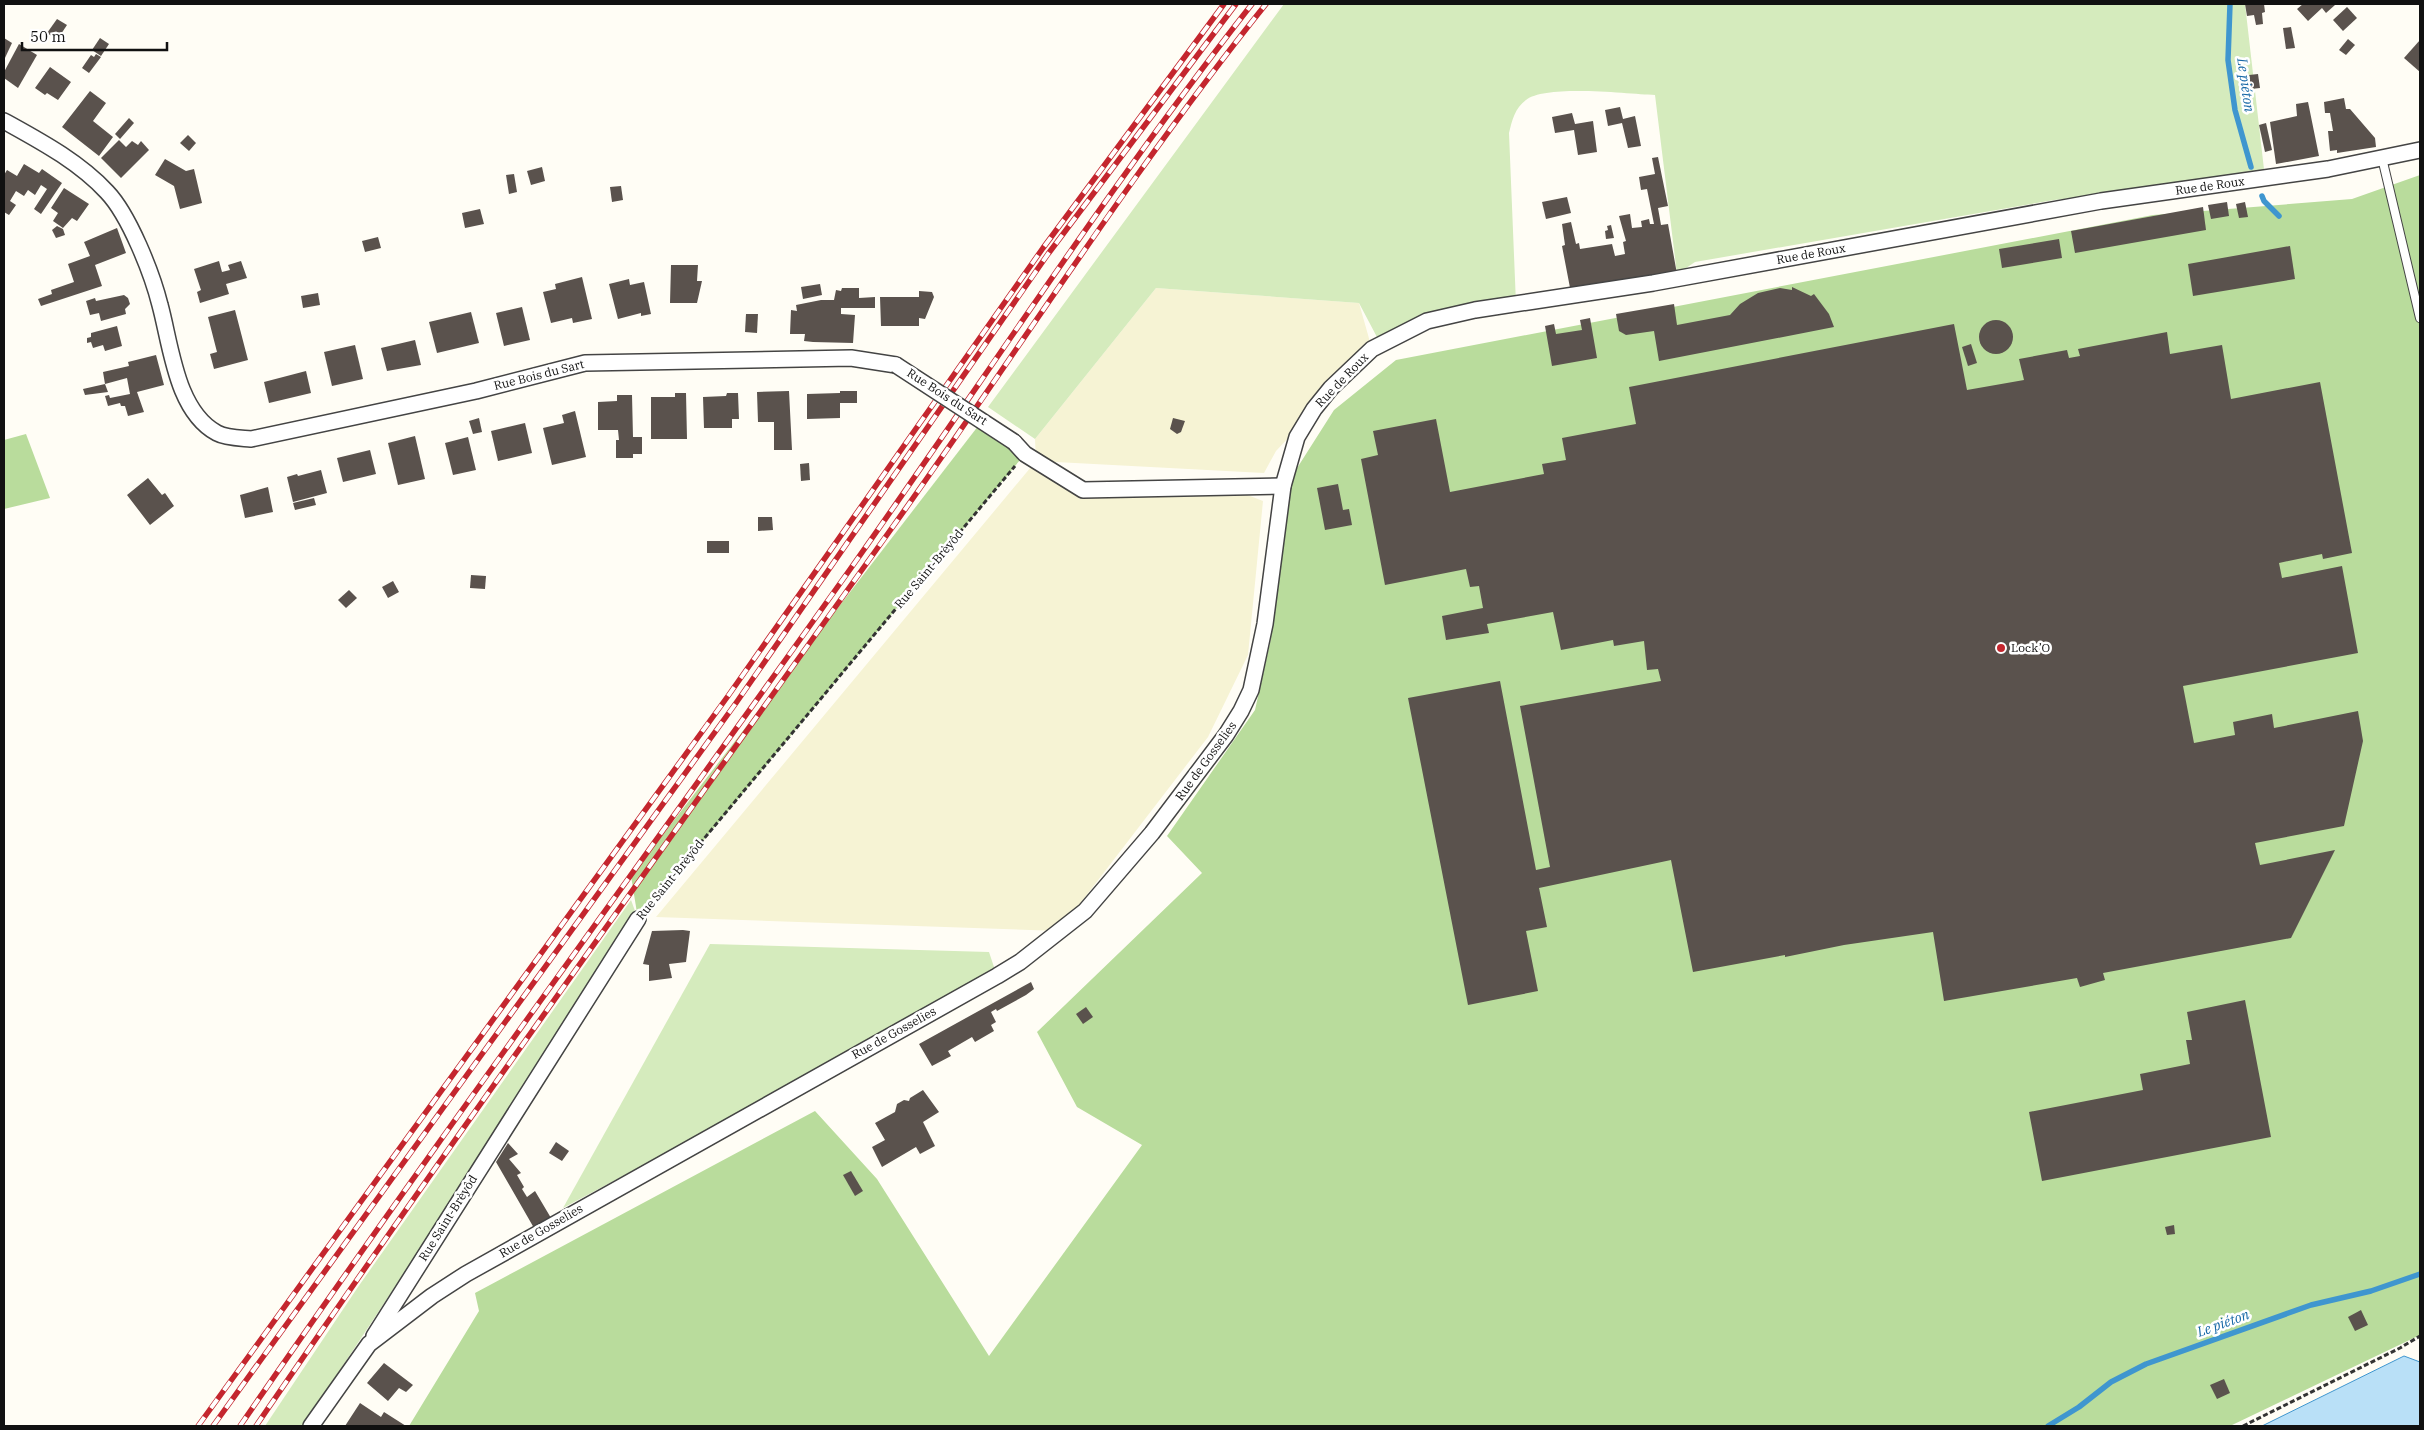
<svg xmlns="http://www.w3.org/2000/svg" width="2424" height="1430" viewBox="0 0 2424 1430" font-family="'IBM Plex Serif',serif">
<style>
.farmland{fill:#f6f3d4}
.green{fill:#d5ebbd}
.forest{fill:#b9dc9c}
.water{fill:#b9e0f7;stroke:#3f96cf}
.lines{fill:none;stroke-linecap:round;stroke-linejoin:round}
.stream{stroke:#3f96cf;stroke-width:5.5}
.building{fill:#5a524d}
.lane-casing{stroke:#444;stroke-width:10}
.street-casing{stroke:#444;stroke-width:18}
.path{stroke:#333;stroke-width:3;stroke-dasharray:5 2.5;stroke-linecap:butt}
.lane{stroke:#fff;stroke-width:8}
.street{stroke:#fff;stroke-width:15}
.rail-casing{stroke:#c4262e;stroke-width:5.5}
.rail{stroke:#fff;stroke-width:4;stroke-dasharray:11;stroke-linecap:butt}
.street-bridge-casing{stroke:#444;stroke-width:18;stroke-linecap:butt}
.street-bridge{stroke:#fff;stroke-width:15}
.poi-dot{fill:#c4262e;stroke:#fff;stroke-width:2}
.labels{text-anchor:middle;stroke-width:5;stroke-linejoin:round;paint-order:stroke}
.street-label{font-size:12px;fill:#111;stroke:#fff}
.poi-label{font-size:12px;fill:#111;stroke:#fff;text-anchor:start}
.water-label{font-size:14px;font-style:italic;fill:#1768a6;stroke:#fff}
</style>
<rect width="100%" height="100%" fill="#fffdf5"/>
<polygon class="farmland" points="1156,288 1359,303 1372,349 1276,451 1264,473 1037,461 1080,499 1227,487 1263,501 1248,655 1208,737 1059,931 656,917 1036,461 1035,439"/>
<g class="green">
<path d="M1284 4H2245L2265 178 2054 200 1695 262 1677 274 1655 95C1628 94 1546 84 1526 100 1515 108 1512 120 1509 133L1516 304 1378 339 1359 303 1156 288 1035 439 988 407Z"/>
<polygon points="631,900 638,919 303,1426 265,1426 358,1287"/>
<polygon points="710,944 989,952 997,976 563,1208"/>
</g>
<g class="forest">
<polygon points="2420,175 2420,1335 2230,1426 409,1426 479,1311 475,1293 815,1111 877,1179 989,1356 1142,1145 1077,1107 1037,1032 1202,873 1167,836 1255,710 1270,643 1292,476 1334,410 1396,360 2153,215 2352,199"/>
<polygon points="982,421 1025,454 638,919 631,876"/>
<polygon points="26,434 50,498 4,509 4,440"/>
</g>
<polygon class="water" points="2404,1356 2420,1362 2420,1426 2262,1426"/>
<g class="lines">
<g class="stream">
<polyline points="2230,4 2228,60 2235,110 2251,167"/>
<polyline points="2262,196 2264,201 2279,216"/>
<polyline points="2048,1426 2079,1407 2111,1382 2146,1364 2311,1305 2371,1291 2420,1274"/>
</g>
</g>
<g class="building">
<polygon points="2245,4 2264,4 2265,12 2262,13 2263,24 2256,25 2254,15 2247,16"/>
<polygon points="2303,4 2334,4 2335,5 2326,13 2322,8 2308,21 2297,9"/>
<polygon points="2347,7 2357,18 2343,31 2333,20"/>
<polygon points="57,19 67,25 57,40 47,33"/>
<polygon points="2291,27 2295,48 2286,49 2283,28"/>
<polygon points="4,38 12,43 4,60"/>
<polygon points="100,38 109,44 101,56 92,50"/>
<polygon points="2348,39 2355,45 2346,55 2339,50"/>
<polygon points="2420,40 2420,72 2404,58"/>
<polygon points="19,44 37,55 18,88 4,78 4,72"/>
<polygon points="96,54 101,57 89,73 82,68 91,55 94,57"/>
<polygon points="50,67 71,82 58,100 47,93 45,95 35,88"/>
<polygon points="2258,74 2260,88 2251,89 2249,75"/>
<polygon points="90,91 106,103 93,121 113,137 99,156 62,127"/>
<polygon points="2344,98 2346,109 2350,109 2375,138 2376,147 2337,153 2337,150 2330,151 2328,131 2333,131 2330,113 2325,113 2324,102"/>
<polygon points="2308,102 2319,156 2276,164 2270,122 2297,116 2296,104"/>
<polygon points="1620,107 1623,119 1635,116 1641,146 1628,148 1622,123 1608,126 1605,110"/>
<polygon points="1572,113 1575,124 1593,121 1597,152 1578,155 1574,130 1555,133 1552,117"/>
<polygon points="129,118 134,123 120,139 115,134"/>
<polygon points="2266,123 2272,150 2265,152 2259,125"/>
<polygon points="188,135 196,143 189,151 180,143"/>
<polygon points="119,140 126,147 132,141 138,145 141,141 149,150 121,178 101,158"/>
<polygon points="1658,157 1668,206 1658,208 1661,225 1668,224 1677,274 1571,293 1562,246 1565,245 1562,224 1571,222 1576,244 1579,243 1580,249 1612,244 1615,256 1625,254 1623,242 1626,241 1619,216 1630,214 1632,228 1642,227 1641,221 1649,219 1650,224 1654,224 1647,189 1641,190 1639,177 1655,174 1652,158"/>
<polygon points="165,159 186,171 194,169 202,203 180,209 174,186 155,175"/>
<polygon points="24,164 39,173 42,169 62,183 41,214 34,209 47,189 41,185 35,195 28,190 24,196 16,191 10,201 16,205 9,215 4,212 5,186 4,175 7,170 17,176"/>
<polygon points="542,167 545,181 531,185 527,171"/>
<polygon points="514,174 517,192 509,194 506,175"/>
<polygon points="621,186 623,200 612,202 610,187"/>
<polygon points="64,188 89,204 77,221 72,218 63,228 53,221 58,213 51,208"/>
<polygon points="1567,197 1571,213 1546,219 1542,202"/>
<polygon points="2227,202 2229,216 2211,219 2208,205"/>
<polygon points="2245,202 2248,217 2239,218 2236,204"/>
<polygon points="2203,207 2206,230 2075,253 2071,231"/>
<polygon points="480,209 484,224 465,228 462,213"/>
<polygon points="1611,225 1614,238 1606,239 1605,231 1608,230 1607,226"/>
<polygon points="57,226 63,229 65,235 56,238 52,230"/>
<polygon points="117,228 126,253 95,265 102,286 41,306 38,299 52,294 51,290 74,282 68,264 90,256 84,242"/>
<polygon points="378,237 381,248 365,252 362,241"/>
<polygon points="2059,239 2062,258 2002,268 1999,249"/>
<polygon points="2290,246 2295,279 2193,296 2188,264"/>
<polygon points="219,261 222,272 230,270 228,265 241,261 247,278 226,284 229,294 200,303 197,292 201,290 194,269"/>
<polygon points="671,265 698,265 697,281 702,281 697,303 670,303"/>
<polygon points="582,277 592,319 573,323 572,318 551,323 543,292 556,289 555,284"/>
<polygon points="629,279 630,285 644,282 651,314 641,316 641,313 618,319 609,284"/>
<polygon points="820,284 822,295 803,299 801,287"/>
<polygon points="1792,287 1811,296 1814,294 1829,314 1834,327 1659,361 1654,331 1626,335 1619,331 1616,314 1674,304 1677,325 1730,315 1740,304 1758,293 1780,288 1792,290"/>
<polygon points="842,288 859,288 859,298 875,297 875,308 841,308 841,314 855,315 853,343 813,342 804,341 805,334 790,334 791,310 797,311 796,305 821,300 834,300 836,290 841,291"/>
<polygon points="919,291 932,292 934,297 925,319 919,318 919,326 881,326 880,297 919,297"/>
<polygon points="318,293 320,305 303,308 301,296"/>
<polygon points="124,295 128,298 130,304 125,309 126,314 101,321 99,313 90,315 86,301 95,298 96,301"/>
<polygon points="522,307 530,340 504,346 496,313"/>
<polygon points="235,310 248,360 214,369 210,354 217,352 208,317"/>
<polygon points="471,312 479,343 437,353 429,322"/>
<polygon points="746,314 758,314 757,333 745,332"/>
<polygon points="1590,318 1597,358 1552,366 1545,326 1554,324 1556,334 1582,330 1580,320"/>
<circle cx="1996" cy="337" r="17"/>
<polygon points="1954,324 1967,390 2024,380 2019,359 2067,350 2069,358 2080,356 2078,349 2167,332 2170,354 2222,345 2231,399 2320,382 2352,553 2323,559 2322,554 2279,563 2282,578 2342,566 2358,653 2183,686 2194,743 2235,735 2233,722 2272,714 2274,728 2358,711 2363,741 2344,826 2255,843 2260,865 2335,850 2291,938 2103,973 2105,980 2080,987 2077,978 1944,1001 1933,932 1844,945 1785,957 1785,955 1693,972 1671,860 1539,888 1547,927 1526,931 1538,991 1468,1005 1408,698 1500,681 1536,870 1550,867 1520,706 1661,681 1658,669 1647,670 1644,641 1614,646 1613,640 1561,650 1553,612 1487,624 1489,633 1446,640 1442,616 1483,608 1479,586 1470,587 1466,569 1385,585 1361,459 1378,455 1373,431 1436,419 1450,492 1544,474 1542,464 1566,460 1562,438 1636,424 1629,387"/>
<polygon points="117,326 122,346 105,351 103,345 93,348 91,342 87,343 87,338 91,337 91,333"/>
<polygon points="415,340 421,365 387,371 381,348"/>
<polygon points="1971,344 1977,363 1968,366 1962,347"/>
<polygon points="355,345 363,379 332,386 324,352"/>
<polygon points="156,355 164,385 137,392 144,412 128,416 125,406 121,406 120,403 108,406 105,396 109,395 110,398 130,394 127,378 105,384 103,372 129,366 128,362"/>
<polygon points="306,371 311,393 269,403 264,382"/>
<polygon points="105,384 108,392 85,395 83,389"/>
<polygon points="789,391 792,450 774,450 774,422 758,422 757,392"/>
<polygon points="840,391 857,391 857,403 840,403 840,418 807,419 807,394 840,393"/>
<polygon points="675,393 686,393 687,439 651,439 651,397 675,397"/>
<polygon points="727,393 738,393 739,419 732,419 732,428 704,428 703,397 726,396"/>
<polygon points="617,395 632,395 633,437 642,437 642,454 633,454 633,458 616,458 616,440 619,440 618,430 598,430 598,402 617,401"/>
<polygon points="575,411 586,457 552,465 543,428 564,423 562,415"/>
<polygon points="479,418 482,432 473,434 469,421"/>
<polygon points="1173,418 1185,421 1181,432 1177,434 1170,429"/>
<polygon points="525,423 532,453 498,461 491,431"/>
<polygon points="415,436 425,479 398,485 388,443"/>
<polygon points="468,437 476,470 453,475 445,443"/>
<polygon points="370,450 376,474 343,482 337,458"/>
<polygon points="809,463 810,480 801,481 800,464"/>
<polygon points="321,470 327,493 293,502 287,477 297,474 298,476"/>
<polygon points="148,478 162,495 165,493 174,506 150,525 127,495"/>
<polygon points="1338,484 1343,510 1349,509 1352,525 1325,530 1317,488"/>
<polygon points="268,487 273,512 245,518 240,495"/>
<polygon points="314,498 316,505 295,510 293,503"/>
<polygon points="758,517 772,517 773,530 758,531"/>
<rect x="707" y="541" width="22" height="12"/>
<polygon points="471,575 486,576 485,589 470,588"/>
<polygon points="393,581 399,592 388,598 382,587"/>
<polygon points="349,590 357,598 346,608 338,600"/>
<polygon points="683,930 690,931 686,962 669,964 672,978 649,981 649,965 643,964 652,931"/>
<polygon points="1031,982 1034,989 1026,995 997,1011 996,1009 991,1012 996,1022 991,1025 994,1031 975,1042 972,1037 948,1051 951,1056 932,1066 919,1044"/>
<polygon points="2245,1000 2271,1137 2042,1181 2029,1112 2143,1090 2140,1074 2190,1064 2186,1040 2192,1040 2187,1012"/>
<polygon points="1086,1007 1093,1017 1083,1024 1076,1014"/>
<polygon points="923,1090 939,1112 923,1122 935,1146 920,1154 916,1147 882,1167 872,1147 885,1140 875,1123 895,1112 897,1104 904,1100 909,1101 910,1098"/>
<polygon points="556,1142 569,1151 562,1161 549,1153"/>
<polygon points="508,1143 518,1154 509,1159 521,1173 517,1175 524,1187 522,1189 527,1197 535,1191 551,1218 534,1228 496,1162"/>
<polygon points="851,1171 863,1191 855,1196 843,1175"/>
<polygon points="2174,1225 2175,1234 2167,1235 2165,1227"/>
<polygon points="2361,1310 2368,1325 2355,1331 2348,1317"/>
<polygon points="384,1363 413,1385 406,1392 399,1388 388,1401 367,1383"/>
<polygon points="2224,1379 2230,1393 2217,1399 2210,1385"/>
<polygon points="360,1403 381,1417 384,1412 406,1426 345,1426"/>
</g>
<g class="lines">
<g class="lane-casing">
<polyline id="lane" points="2382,158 2420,318"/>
</g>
<g class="street-casing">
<g id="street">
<path d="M4 121C40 141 78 161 107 192 129 215 152 273 160 305 171 345 176 411 217 433 226 438 241 438 251 439L476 391 585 363 851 358 896 365"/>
<polyline points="1014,442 1025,454 1083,490 1283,486"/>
<polyline points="374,1336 638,919"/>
<polyline points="311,1426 369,1344 432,1296 466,1274 997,976 1020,962 1085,911 1152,833 1226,735 1241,711 1251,690 1265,624 1283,486 1297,437 1314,409 1331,388 1372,349 1427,321 1475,310 1653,283 2101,201 2328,169 2420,150"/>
</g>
</g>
<g class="path">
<polyline points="647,907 1015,466"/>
<polyline points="2243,1426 2400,1348 2420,1336"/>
</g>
<use href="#lane" class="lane"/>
<use href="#street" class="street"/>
<g class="rail-casing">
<g id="rail">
<polyline points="198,1426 728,696 1043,248 1224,4"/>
<polyline points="213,1426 736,703 1048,254 1236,4"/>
<path d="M240 1426C439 1137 647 855 851 568 984 380 1110 185 1252 4"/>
<path d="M256 1426C462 1125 677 829 889 532 1015 356 1131 172 1266 4"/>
</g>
</g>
<use href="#rail" class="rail"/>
<g class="street-bridge-casing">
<polyline id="street-bridge" points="896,365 1014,442"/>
</g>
<use href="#street-bridge" class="street-bridge"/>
</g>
<circle class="poi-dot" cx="2001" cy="648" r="5"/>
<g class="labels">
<g class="street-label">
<text transform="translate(2210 186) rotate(-8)" y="4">Rue de Roux</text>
<text transform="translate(1811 254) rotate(-10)" y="4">Rue de Roux</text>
<text transform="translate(539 375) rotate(-14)" y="4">Rue Bois du Sart</text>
<text transform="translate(1342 380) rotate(-46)" y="4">Rue de Roux</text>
<text transform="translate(947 397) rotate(33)" y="4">Rue Bois du Sart</text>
<text transform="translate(929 569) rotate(-50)" y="4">Rue Saint-Brèyôd</text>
<text transform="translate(1206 761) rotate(-54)" y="4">Rue de Gosselies</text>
<text transform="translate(670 880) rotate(-51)" y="4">Rue Saint-Brèyôd</text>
<text transform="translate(894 1033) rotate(-29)" y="4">Rue de Gosselies</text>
<text transform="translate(448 1218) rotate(-58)" y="4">Rue Saint-Brèyôd</text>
<text transform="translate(541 1231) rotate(-30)" y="4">Rue de Gosselies</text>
</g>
<g class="poi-label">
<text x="2011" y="652">Lock’O</text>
</g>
<g class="water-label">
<text transform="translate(2246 85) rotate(82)" y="5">Le piéton</text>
<text transform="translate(2223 1323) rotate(-20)" y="5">Le piéton</text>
</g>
</g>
<rect width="2424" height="1430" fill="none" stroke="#111111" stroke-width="10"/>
<path d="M22 42v8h145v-8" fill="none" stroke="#111111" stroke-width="2.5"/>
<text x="30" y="42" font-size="15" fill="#111111" stroke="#ffffff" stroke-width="4" paint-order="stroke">50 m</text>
</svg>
